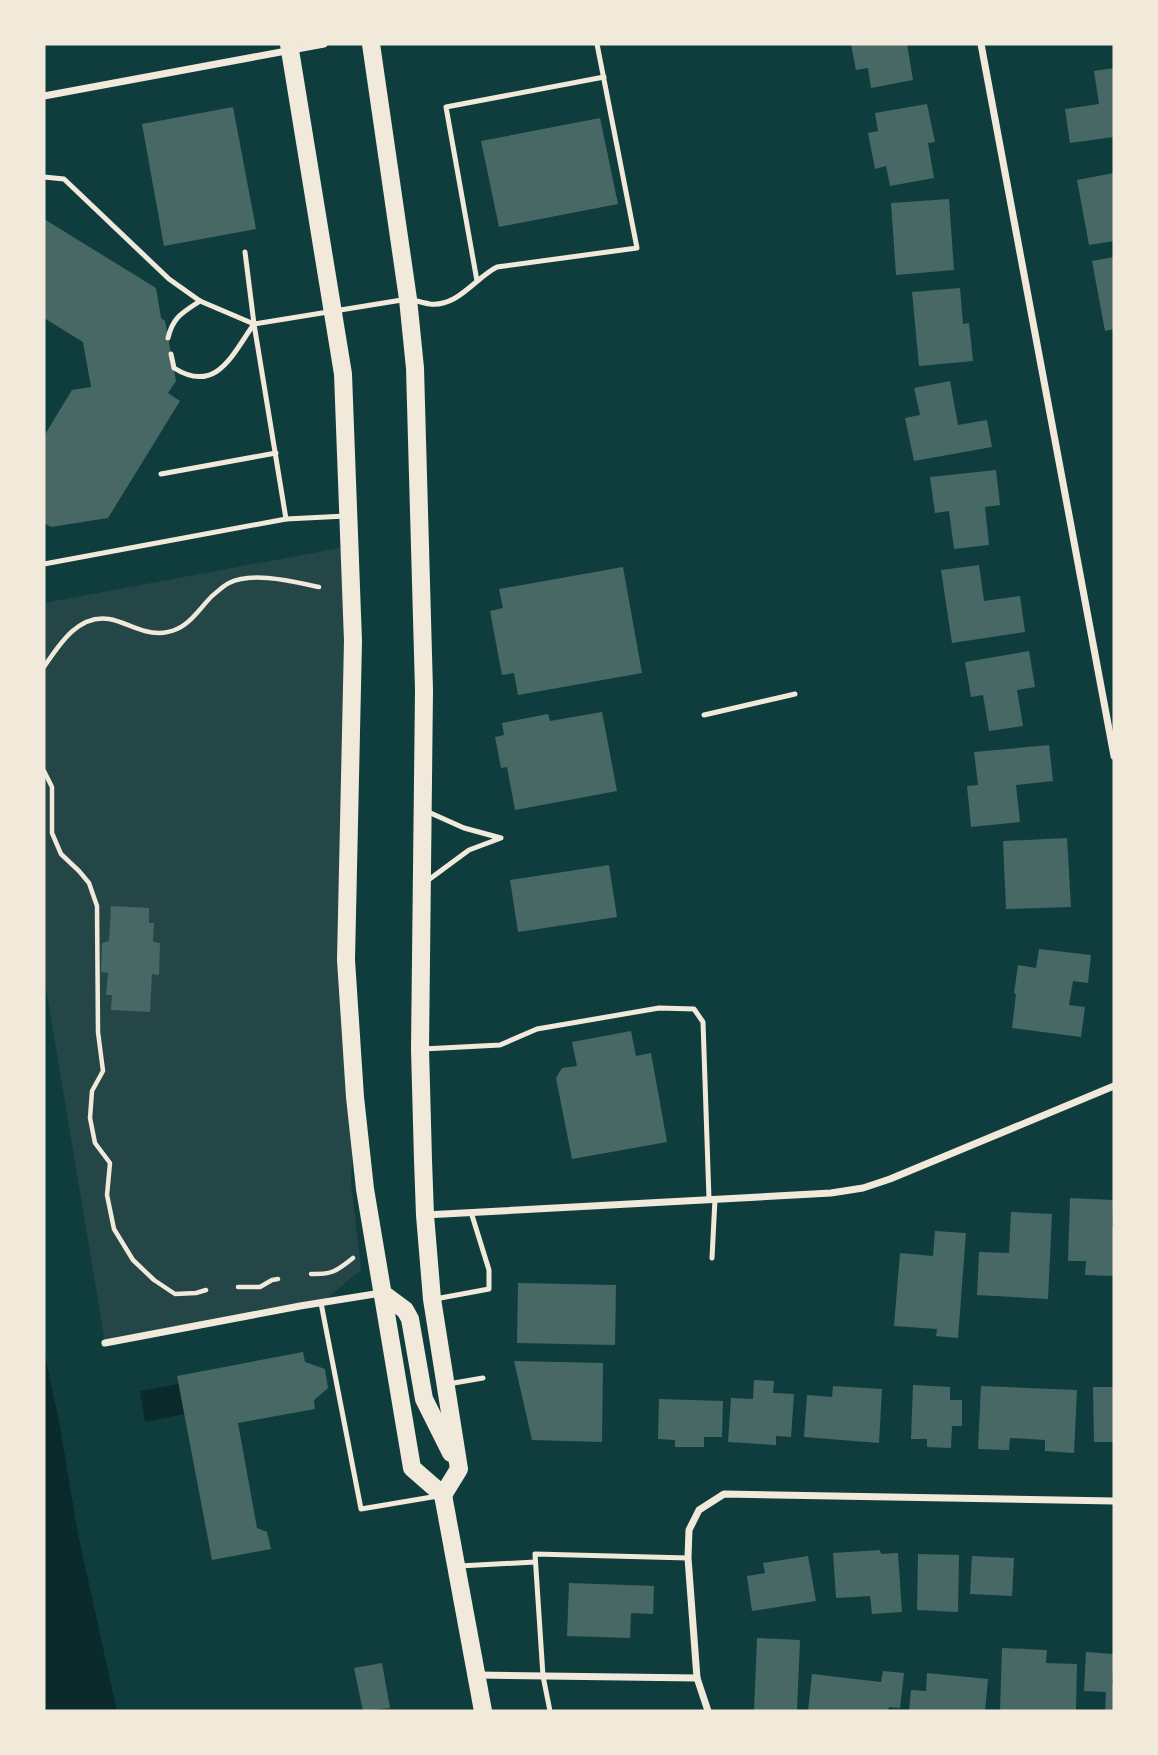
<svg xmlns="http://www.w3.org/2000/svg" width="1158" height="1755" viewBox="0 0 1158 1755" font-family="Cabin,sans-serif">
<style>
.green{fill:#244646}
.water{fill:#0a2a2b}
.building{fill:#486865}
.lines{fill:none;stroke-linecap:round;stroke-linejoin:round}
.path{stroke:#f1e9da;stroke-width:4.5}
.service{stroke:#f1e9da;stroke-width:5}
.minor{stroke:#f1e9da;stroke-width:7}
.primary{stroke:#f1e9da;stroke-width:18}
</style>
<rect width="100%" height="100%" fill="#0f3d3e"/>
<polygon class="green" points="350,546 355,1097 351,1182 361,1270 321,1303 105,1343 44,976 44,603"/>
<g class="water">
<polygon points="44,1351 60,1426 78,1534 117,1711 44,1711"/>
<polygon points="190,1382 195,1412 145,1422 140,1391"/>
</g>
<g class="building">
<polygon points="851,44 907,44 913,80 871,88 868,68 856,70"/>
<polygon points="1114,68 1114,137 1070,143 1065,109 1099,104 1094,71"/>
<polygon points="927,104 935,142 928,143 934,178 890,186 886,166 875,169 868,133 878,131 875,113"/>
<polygon points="233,107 256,229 164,246 142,124"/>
<polygon points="600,118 618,204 499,227 481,141"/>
<polygon points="1114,173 1114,241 1089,245 1077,180"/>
<polygon points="949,199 954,270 896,275 891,203"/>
<polygon points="44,219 156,288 161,318 165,321 176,381 168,393 180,401 108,518 51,527 44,523 44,436 72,390 91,387 83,342 44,318"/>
<polygon points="1114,257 1114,329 1105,331 1092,261"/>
<polygon points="960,288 963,324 969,323 973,361 919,366 912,292"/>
<polygon points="950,381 958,425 987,420 992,447 914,461 905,418 920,415 914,388"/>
<polygon points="996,470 1000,505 985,507 989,545 954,549 949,511 935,513 930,477"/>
<polygon points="979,565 984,601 1020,596 1025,632 952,643 941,570"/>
<polygon points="623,567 642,673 518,695 514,673 502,675 490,611 503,608 499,589"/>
<polygon points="1029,651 1035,687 1017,690 1023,726 989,731 983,695 971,697 965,662"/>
<polygon points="602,712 617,791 515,810 507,767 501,768 495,737 504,735 502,723 548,714 550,721"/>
<polygon points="1049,745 1053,781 1016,785 1020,822 971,827 967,786 978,785 974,752"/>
<polygon points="1067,838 1071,907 1006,909 1003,841"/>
<polygon points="609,865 617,917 518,932 510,880"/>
<polygon points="111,906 149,908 149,923 154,923 153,942 160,943 159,975 152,974 150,1012 111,1010 112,995 106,995 108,973 101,972 102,943 109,941"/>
<polygon points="1039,949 1091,955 1088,983 1073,981 1069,1005 1085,1007 1081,1037 1012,1028 1016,994 1014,993 1018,965 1036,968"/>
<polygon points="631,1031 636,1056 651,1053 667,1142 572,1159 556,1078 562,1068 577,1066 572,1042"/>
<polygon points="1070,1198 1113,1200 1112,1226 1114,1226 1114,1276 1085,1275 1086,1261 1068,1261"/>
<polygon points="1011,1212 1052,1214 1048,1299 977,1295 979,1252 1009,1253"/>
<polygon points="935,1231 966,1233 958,1338 936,1336 937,1329 894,1326 900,1253 933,1256"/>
<polygon points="518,1283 616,1285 615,1345 517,1343"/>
<polygon points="303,1352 305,1362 325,1369 328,1388 314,1400 315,1409 238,1423 257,1528 267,1532 271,1549 212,1560 177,1376"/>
<polygon points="514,1361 603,1363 602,1442 532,1440"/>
<polygon points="754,1380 774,1381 773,1393 794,1394 791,1437 776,1436 776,1445 728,1442 731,1398 753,1399"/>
<polygon points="913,1385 950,1387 950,1400 962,1400 962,1426 952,1426 951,1448 927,1447 927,1439 911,1439"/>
<polygon points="833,1386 882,1389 879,1443 804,1437 807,1395 832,1397"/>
<polygon points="981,1386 1077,1390 1074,1453 1045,1451 1045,1440 1010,1438 1009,1450 978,1449"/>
<polygon points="1093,1387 1114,1387 1114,1442 1094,1442"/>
<polygon points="659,1399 723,1401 722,1437 704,1437 704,1447 675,1447 675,1440 658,1439"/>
<polygon points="880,1550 881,1554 898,1553 902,1612 872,1614 870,1596 836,1598 833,1553"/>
<polygon points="918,1554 959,1555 958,1612 917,1610"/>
<polygon points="808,1556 816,1601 752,1611 747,1576 765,1573 763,1563"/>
<polygon points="972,1556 1014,1558 1012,1596 970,1594"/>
<polygon points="569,1583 654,1586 653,1614 631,1613 630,1638 567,1636"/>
<polygon points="757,1638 800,1640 797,1711 754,1711"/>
<polygon points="1002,1648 1047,1650 1046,1663 1077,1664 1076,1711 1000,1711"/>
<polygon points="1086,1652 1114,1654 1112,1684 1114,1684 1114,1711 1105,1711 1106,1692 1084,1691"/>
<polygon points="382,1663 390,1708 363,1711 354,1668"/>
<polygon points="883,1671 904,1673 900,1708 889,1707 888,1711 808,1711 812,1674 881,1682"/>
<polygon points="927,1673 988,1679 985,1711 909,1711 911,1690 926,1691"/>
</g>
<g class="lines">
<g class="path">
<path d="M44 667C59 645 78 614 109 619 121 621 133 628 145 631 156 634 166 634 177 629 191 623 201 607 212 596 217 592 223 586 229 583 253 571 294 582 319 587"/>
<polyline points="44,771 52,787 52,833 61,854 79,871 89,883 97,906 98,1032 103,1071 92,1091 90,1118 95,1143 110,1163 107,1195 114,1229 133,1260 154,1280 175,1294 196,1293 206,1290"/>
<path d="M311 1274C331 1275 337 1271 353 1258"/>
<polyline points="238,1287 260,1287 272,1280 278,1279"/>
</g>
<g class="service">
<polyline points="44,177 64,179 169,279 200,301 254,324"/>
<polyline points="477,281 446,107 604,77"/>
<path d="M168 338C173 317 182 313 200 301"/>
<path d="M171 354 174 368C217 395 233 353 254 324L245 252"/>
<polyline points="161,474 276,453"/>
<polyline points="286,519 346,516"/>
<path d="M44 564 286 519 254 324 408 299C415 300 423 303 430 304 458 307 475 278 497 267L637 248 597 44"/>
<polyline points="704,715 795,694"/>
<polyline points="426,811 464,828 501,838 469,850 427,881"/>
<polyline points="423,1049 500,1045 537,1029 659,1008 694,1009 703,1022 709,1199"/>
<polyline points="712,1258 715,1199"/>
<polyline points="435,1299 489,1289 489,1270 471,1212"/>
<polyline points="321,1303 361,1509 438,1496"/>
<polyline points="448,1384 483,1378"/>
<polyline points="459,1566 535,1562"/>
<polyline points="550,1711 543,1676 535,1554 688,1558"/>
</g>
<g class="minor">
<polyline points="981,44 1114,756"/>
<polyline points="44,96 324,44"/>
<polyline points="425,1215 831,1193 863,1188 890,1179 1114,1086"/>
<polyline points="105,1343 300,1306 381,1293"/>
<polyline points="478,1675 697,1678"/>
<polyline points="708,1711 697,1678 688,1558 689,1530 699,1510 724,1494 1114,1501"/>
</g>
<g class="primary">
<polyline points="289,44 343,374 353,641 346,960 355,1097 365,1189 412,1468 443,1495"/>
<polyline points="371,44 408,299 415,368 424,690 420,1049 423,1160 425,1215 432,1299 459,1469 443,1495"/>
<polyline points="382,1293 405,1310 410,1319 424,1399 451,1453"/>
<polyline points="443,1495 483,1711"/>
</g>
</g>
<rect width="1158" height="1755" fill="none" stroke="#f1e9da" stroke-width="91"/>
</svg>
